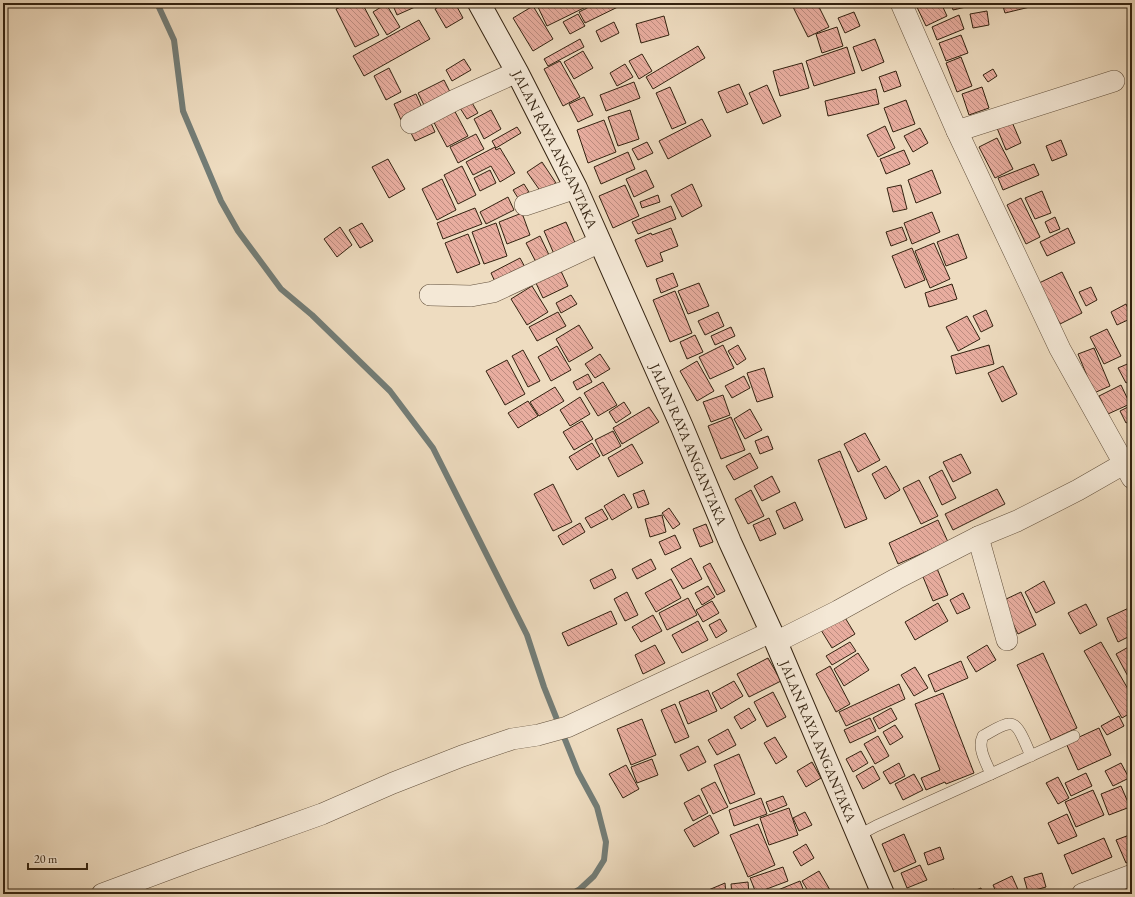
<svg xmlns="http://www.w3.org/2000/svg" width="1135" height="897" viewBox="0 0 1135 897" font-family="'EB Garamond',serif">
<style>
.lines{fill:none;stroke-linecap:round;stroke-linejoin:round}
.stream{stroke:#737d77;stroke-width:6}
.building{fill:url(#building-back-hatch);stroke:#332210}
.lane-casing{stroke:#62503c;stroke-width:12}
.street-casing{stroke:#62503c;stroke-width:22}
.secondary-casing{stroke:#332210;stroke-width:24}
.lane{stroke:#f4e8d6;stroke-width:11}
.street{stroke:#f4e8d6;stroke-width:21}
.secondary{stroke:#f4e8d6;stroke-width:22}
.labels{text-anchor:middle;stroke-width:3.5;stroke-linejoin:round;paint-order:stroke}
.street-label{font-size:14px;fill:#332210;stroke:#f4e8d6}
</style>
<defs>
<pattern id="building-back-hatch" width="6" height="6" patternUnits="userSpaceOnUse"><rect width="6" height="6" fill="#e8ad9f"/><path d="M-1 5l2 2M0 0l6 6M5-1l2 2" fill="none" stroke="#bd8c80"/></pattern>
</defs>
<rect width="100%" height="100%" fill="#eedcc0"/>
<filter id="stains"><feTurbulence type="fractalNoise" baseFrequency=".005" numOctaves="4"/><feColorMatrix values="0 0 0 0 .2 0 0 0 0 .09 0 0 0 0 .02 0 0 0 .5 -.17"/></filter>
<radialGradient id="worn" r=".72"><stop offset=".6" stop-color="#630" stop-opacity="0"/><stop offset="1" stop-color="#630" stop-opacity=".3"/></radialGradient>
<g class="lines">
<polyline class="stream" points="157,3 174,40 183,111 221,201 238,231 281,289 312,315 390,391 433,448 527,635 544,687 578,772 597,807 606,842 604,860 594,876 580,889 571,894"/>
</g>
<g class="building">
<polygon points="349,3 362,3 379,35 355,47 336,9"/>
<polygon points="392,3 413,3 415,7 397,15"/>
<polygon points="445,3 455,3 463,18 446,28 435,9"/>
<polygon points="540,3 594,3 547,26 537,5"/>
<polygon points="597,3 626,3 585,23 579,12"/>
<polygon points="791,3 817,3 829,27 808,37"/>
<polygon points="915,3 941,3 947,16 926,26"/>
<polygon points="951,3 966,3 966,7 953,10"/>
<polygon points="1002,3 1033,3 1034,6 1005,13"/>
<polygon points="386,4 400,27 387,35 373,12"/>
<polygon points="533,6 553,39 533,51 513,18"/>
<polygon points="987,11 989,25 973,28 970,14"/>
<polygon points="854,12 860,26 845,33 838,18"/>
<polygon points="578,14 585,26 570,34 563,22"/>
<polygon points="959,15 964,29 937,40 932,27"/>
<polygon points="664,16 669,35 641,43 636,24"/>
<polygon points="419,20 430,39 364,76 353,56"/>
<polygon points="614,22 619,33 601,42 596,31"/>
<polygon points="837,27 843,46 822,53 816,34"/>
<polygon points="961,35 968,53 946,61 939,43"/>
<polygon points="580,39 584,47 548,66 544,59"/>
<polygon points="875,39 884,62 862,71 853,47"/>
<polygon points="698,46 705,58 653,89 646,77"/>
<polygon points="847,47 855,73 814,86 806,61"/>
<polygon points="583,51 593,68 574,79 564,62"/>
<polygon points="642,54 652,71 639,79 629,61"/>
<polygon points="961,57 972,86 957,92 946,63"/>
<polygon points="464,59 471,70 452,81 446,70"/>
<polygon points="560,61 580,97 563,106 544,69"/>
<polygon points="802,63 809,88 780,96 773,71"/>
<polygon points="625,64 633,77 617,86 610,73"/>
<polygon points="389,68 401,92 386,100 374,76"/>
<polygon points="993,69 997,76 988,82 983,75"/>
<polygon points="896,71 901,86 884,92 879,77"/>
<polygon points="444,80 452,96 426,109 418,93"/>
<polygon points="634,82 640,98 606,111 600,95"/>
<polygon points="739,84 748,104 727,113 718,92"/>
<polygon points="767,85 781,116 763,124 749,93"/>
<polygon points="670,87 686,123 672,129 656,93"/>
<polygon points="982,87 989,108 969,115 962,94"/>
<polygon points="876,89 879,104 828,116 825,101"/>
<polygon points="416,94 423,110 401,120 394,104"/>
<polygon points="584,97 593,115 578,122 569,104"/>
<polygon points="906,100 915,124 893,132 884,108"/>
<polygon points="471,101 478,113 467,119 460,108"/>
<polygon points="452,106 468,136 447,147 431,117"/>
<polygon points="491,110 501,129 484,139 474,119"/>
<polygon points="630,110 639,139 618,146 608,117"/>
<polygon points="702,119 711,136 668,159 659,141"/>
<polygon points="604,120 616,152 588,163 577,130"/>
<polygon points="430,121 435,132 415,141 410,131"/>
<polygon points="1012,122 1021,143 1006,150 997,128"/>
<polygon points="885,126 895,148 878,157 867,135"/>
<polygon points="517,127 521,133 496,148 492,141"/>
<polygon points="920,128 928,143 913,152 904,136"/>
<polygon points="476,134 484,149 458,163 450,147"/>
<polygon points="997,138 1013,169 995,178 979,147"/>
<polygon points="1061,140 1067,155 1052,161 1046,146"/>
<polygon points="647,142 653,153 638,160 632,149"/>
<polygon points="495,147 496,150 500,148 515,173 500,182 491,166 473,175 466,162"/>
<polygon points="904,150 910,164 886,174 880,159"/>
<polygon points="628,152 635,169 601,184 594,167"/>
<polygon points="388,159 405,189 389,198 372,167"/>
<polygon points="542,162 556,183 541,192 527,172"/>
<polygon points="1034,164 1039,175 1003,190 998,178"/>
<polygon points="462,166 476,195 458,204 444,175"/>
<polygon points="490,170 496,183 480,191 474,178"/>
<polygon points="646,170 654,187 634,197 626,179"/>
<polygon points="932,170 941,193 916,203 908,180"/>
<polygon points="442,179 456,210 437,220 422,189"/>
<polygon points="524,184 529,192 518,198 513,190"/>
<polygon points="692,184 702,206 682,217 671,195"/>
<polygon points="625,185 639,216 613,228 599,196"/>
<polygon points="901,185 907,209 893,212 887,188"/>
<polygon points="1042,191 1051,213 1035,219 1025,198"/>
<polygon points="658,195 660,202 642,208 640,202"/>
<polygon points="508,197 514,210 486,224 480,212"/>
<polygon points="1021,198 1040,237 1026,244 1007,205"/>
<polygon points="671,206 676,219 638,234 632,222"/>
<polygon points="475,208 482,224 443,239 437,223"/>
<polygon points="932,212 940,232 912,244 904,223"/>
<polygon points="522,213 530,235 507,244 499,222"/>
<polygon points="1055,217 1060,229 1050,233 1045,222"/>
<polygon points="566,222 576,245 554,254 544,231"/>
<polygon points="362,223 373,241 360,248 349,230"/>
<polygon points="496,223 507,256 484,264 472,232"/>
<polygon points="340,227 352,245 337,257 324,239"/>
<polygon points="902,227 907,240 891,246 886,232"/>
<polygon points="671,228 678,246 660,253 663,261 647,267 635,240 651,233 652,235"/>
<polygon points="1068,228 1075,243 1047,256 1040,242"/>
<polygon points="468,234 480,264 457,273 445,243"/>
<polygon points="958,234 967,258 946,266 937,242"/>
<polygon points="540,236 550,257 537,264 526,243"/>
<polygon points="934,243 950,279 930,288 915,251"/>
<polygon points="912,248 925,280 905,288 892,256"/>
<polygon points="520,258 526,269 496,284 491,273"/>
<polygon points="560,269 568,286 543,298 535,281"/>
<polygon points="1062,272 1082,313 1060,324 1039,283"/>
<polygon points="673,273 678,286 661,293 656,279"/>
<polygon points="699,283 709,306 688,314 678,291"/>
<polygon points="952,284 957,299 929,307 925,293"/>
<polygon points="532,286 548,312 527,325 511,299"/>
<polygon points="1091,287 1097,300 1086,306 1079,292"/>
<polygon points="675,291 692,333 670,342 653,300"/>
<polygon points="571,295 577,304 561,313 556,303"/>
<polygon points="1126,304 1132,318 1117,325 1111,312"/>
<polygon points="986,310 993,326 981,332 973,316"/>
<polygon points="558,312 566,326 537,341 529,327"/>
<polygon points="718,312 724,326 705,335 698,321"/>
<polygon points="967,316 980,339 958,351 946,327"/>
<polygon points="579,325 593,348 569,362 556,339"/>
<polygon points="731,327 735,336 715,345 711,336"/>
<polygon points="1107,329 1121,356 1104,364 1090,337"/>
<polygon points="695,335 703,352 687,359 680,342"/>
<polygon points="723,345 734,368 710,379 699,357"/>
<polygon points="738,345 746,359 737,365 728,351"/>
<polygon points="989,345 994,364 956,374 951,356"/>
<polygon points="557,346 571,370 551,381 538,357"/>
<polygon points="1094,348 1110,386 1094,393 1078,354"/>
<polygon points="523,350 540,381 528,387 512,356"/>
<polygon points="600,354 610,369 595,378 585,364"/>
<polygon points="507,360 525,394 505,405 486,371"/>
<polygon points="697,361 714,391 697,401 680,371"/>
<polygon points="1132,362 1132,380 1126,383 1118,368"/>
<polygon points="1003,366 1017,394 1002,402 988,373"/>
<polygon points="764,368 773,397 757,402 747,373"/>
<polygon points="588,374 592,382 577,390 573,382"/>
<polygon points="744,376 750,388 732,398 725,386"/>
<polygon points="603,382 617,405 598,416 584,393"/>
<polygon points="1121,385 1130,404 1108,414 1099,396"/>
<polygon points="555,387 564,401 539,416 530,402"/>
<polygon points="723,395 730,415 711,422 703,402"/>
<polygon points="580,397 590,414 570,426 560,410"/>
<polygon points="528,401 538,416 518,428 508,413"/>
<polygon points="624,402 631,413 616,423 609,412"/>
<polygon points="1132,405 1132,420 1126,423 1120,411"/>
<polygon points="649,407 659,422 622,444 613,428"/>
<polygon points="750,409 762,430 745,439 734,419"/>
<polygon points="731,417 745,450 721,459 708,426"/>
<polygon points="582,421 593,439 574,450 563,432"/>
<polygon points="613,431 621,446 603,456 595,440"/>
<polygon points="865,433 880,460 858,472 844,444"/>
<polygon points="768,436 773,449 760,454 755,441"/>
<polygon points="592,443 600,456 577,470 569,457"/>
<polygon points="632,444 643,463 618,477 608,458"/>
<polygon points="840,451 867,519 845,528 818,460"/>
<polygon points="750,453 758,468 734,480 726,466"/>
<polygon points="961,454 971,473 953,482 943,462"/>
<polygon points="886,466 900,490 885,499 872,474"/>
<polygon points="942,470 956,498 942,505 929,477"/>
<polygon points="772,476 780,492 762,501 754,486"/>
<polygon points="919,480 938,516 921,524 903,488"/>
<polygon points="553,484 572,522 553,531 534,494"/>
<polygon points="997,489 1005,504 953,530 945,514"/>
<polygon points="644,490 649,504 638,508 633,494"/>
<polygon points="751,490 764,516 748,524 735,499"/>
<polygon points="624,494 632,508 612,520 604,506"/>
<polygon points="795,502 803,520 784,529 776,511"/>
<polygon points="669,508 680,524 673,529 662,513"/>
<polygon points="602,509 608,519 591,528 585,518"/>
<polygon points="662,515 666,532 650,537 645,519"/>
<polygon points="769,518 776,534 760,541 753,525"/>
<polygon points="938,520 948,542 898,564 889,543"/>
<polygon points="580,523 585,532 563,545 558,536"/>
<polygon points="706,524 713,542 700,547 693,529"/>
<polygon points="675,535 681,548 665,555 659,542"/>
<polygon points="691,558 702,579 683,589 671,569"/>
<polygon points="651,559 656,569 637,579 632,569"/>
<polygon points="710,563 725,591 717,595 703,567"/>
<polygon points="936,566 948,595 933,601 921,572"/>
<polygon points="612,569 616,578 594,589 590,580"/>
<polygon points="671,579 681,598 656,612 645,593"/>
<polygon points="1044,581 1055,603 1036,613 1025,592"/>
<polygon points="708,586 715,597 702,605 695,593"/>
<polygon points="627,592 638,615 625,621 614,599"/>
<polygon points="1021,592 1036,625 1018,634 1002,601"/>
<polygon points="963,593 970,608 957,614 950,600"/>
<polygon points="688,598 697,615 667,630 659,613"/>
<polygon points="712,601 719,613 703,622 696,610"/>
<polygon points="938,603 948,621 915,640 905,622"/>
<polygon points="1086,604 1097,625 1080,634 1068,613"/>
<polygon points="1131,607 1132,635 1118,642 1107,618"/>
<polygon points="611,611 617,624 568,646 562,633"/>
<polygon points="653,615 662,631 641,642 632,627"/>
<polygon points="844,616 855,634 832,648 821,630"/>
<polygon points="720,619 727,631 716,638 709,625"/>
<polygon points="698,621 708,640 682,653 672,635"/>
<polygon points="850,642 856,651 832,665 826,656"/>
<polygon points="1101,642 1132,696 1132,712 1122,718 1084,651"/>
<polygon points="655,645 665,663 643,674 635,655"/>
<polygon points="987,645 996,660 976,672 967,657"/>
<polygon points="1132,645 1132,684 1116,654"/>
<polygon points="858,653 869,670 844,686 834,669"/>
<polygon points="1043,653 1077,728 1051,740 1017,665"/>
<polygon points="768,658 781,681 749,697 737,674"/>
<polygon points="961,661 968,678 935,692 928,675"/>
<polygon points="830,666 850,704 836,712 816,674"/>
<polygon points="915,667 928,688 914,696 901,675"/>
<polygon points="734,681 743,696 721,709 712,693"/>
<polygon points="899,684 905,699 846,726 839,712"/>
<polygon points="708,690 717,711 688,724 679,702"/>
<polygon points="773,692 786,717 767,727 754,702"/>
<polygon points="943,693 974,773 946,784 945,782 926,790 921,778 940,770 915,704"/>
<polygon points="675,704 689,737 675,743 661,710"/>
<polygon points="749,708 756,720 741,729 734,717"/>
<polygon points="891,708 897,719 879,729 873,718"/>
<polygon points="1119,716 1124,726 1107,735 1101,726"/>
<polygon points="870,718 876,731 850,743 844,730"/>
<polygon points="642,719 656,755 631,765 617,729"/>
<polygon points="895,725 903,737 890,745 883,732"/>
<polygon points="1099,728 1111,755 1078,770 1066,743"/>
<polygon points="728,729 736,745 717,755 708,740"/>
<polygon points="878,736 889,756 875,764 864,744"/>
<polygon points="775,737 787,757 776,764 764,743"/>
<polygon points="698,746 706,762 688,771 680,755"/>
<polygon points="861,751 868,763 853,772 846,759"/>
<polygon points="739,754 755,794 730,804 714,765"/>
<polygon points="652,759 658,775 637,783 631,767"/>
<polygon points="812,762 821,778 806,787 797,771"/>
<polygon points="899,763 905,776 890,784 883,772"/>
<polygon points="1121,763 1129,778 1113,786 1105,771"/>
<polygon points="626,765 639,789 623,798 609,774"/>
<polygon points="873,766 880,779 863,789 856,776"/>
<polygon points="1086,773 1092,786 1071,796 1065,783"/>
<polygon points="914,774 923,790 903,800 895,784"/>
<polygon points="1058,777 1069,798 1058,804 1046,783"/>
<polygon points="715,782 728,807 713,814 701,789"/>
<polygon points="1121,786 1130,807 1109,815 1101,794"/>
<polygon points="1093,790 1104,815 1076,827 1065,802"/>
<polygon points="699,795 708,813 693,821 684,803"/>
<polygon points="783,796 787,805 770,812 766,802"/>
<polygon points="761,798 767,814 734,826 729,810"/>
<polygon points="789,808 798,835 769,845 760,818"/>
<polygon points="805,812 812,825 799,831 793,818"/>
<polygon points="1067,814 1077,836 1058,844 1048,823"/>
<polygon points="710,815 719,833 694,847 684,830"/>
<polygon points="758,824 775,865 748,877 730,835"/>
<polygon points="904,834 916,862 894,872 882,844"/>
<polygon points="1132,834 1132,860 1126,863 1116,840"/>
<polygon points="1104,838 1112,857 1072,874 1064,855"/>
<polygon points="806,844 814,858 801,866 793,852"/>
<polygon points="940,847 944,859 928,865 924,853"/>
<polygon points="920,865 927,880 907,888 901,873"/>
<polygon points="783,867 788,881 756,893 750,878"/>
<polygon points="819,871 830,890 823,894 810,894 802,881"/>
<polygon points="1042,873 1046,887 1028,892 1024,878"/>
<polygon points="1012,876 1020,894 997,894 993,885"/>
<polygon points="800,881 805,894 780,894 778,890"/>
<polygon points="748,882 749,894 732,894 731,884"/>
<polygon points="725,883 726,894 699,894"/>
<polygon points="1132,884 1132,894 1105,894"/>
<polygon points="981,888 983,894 966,894"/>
<polygon points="954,889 956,894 941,894"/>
</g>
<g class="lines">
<g class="lane-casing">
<g id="lane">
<polyline points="991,774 1074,736"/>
<path d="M859 835 876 826 991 774C986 762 977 748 983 736 989 733 1002 724 1009 724 1019 722 1027 748 1031 756"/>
</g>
</g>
<g class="street-casing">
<g id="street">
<polyline points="901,3 957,131 1060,349 1132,478"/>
<polyline points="411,123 455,100 517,72"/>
<polyline points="957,131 1114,81"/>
<polyline points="525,205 576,188"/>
<polyline points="430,295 471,296 493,292 600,242"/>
<polyline points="978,537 1007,640"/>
<polyline points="776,642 838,611 896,579 978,537 1017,521 1078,490 1132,459"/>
<polyline points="102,894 196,859 322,814 393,783 462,756 512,739 538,735 567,727 771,632"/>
<polyline points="1082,894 1132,875"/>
</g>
</g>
<g class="secondary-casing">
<g id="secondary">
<path id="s1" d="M479 3 517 72 576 188 682 427 730 542 776 642 883 894"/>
</g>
</g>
<use href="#lane" class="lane"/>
<use href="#street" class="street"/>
<use href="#secondary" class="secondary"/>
</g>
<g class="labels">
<g class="street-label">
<text dy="5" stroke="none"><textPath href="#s1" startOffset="165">JALAN RAYA ANGANTAKA</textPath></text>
<text dy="5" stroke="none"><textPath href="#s1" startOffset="489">JALAN RAYA ANGANTAKA</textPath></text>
<text dy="5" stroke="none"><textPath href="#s1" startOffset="813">JALAN RAYA ANGANTAKA</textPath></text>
</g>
</g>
<rect width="1135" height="897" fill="none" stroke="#eedcc0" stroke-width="16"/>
<rect x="4" y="4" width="1127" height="889" fill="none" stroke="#332210" stroke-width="2"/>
<rect x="8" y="8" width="1119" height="881" fill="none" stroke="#332210"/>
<path d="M28 863v6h59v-6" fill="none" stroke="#332210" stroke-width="2"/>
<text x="34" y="863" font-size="12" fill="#332210" stroke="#f4e8d6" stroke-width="3" paint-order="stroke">20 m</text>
<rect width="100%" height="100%" filter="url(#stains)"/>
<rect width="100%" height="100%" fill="url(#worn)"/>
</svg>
